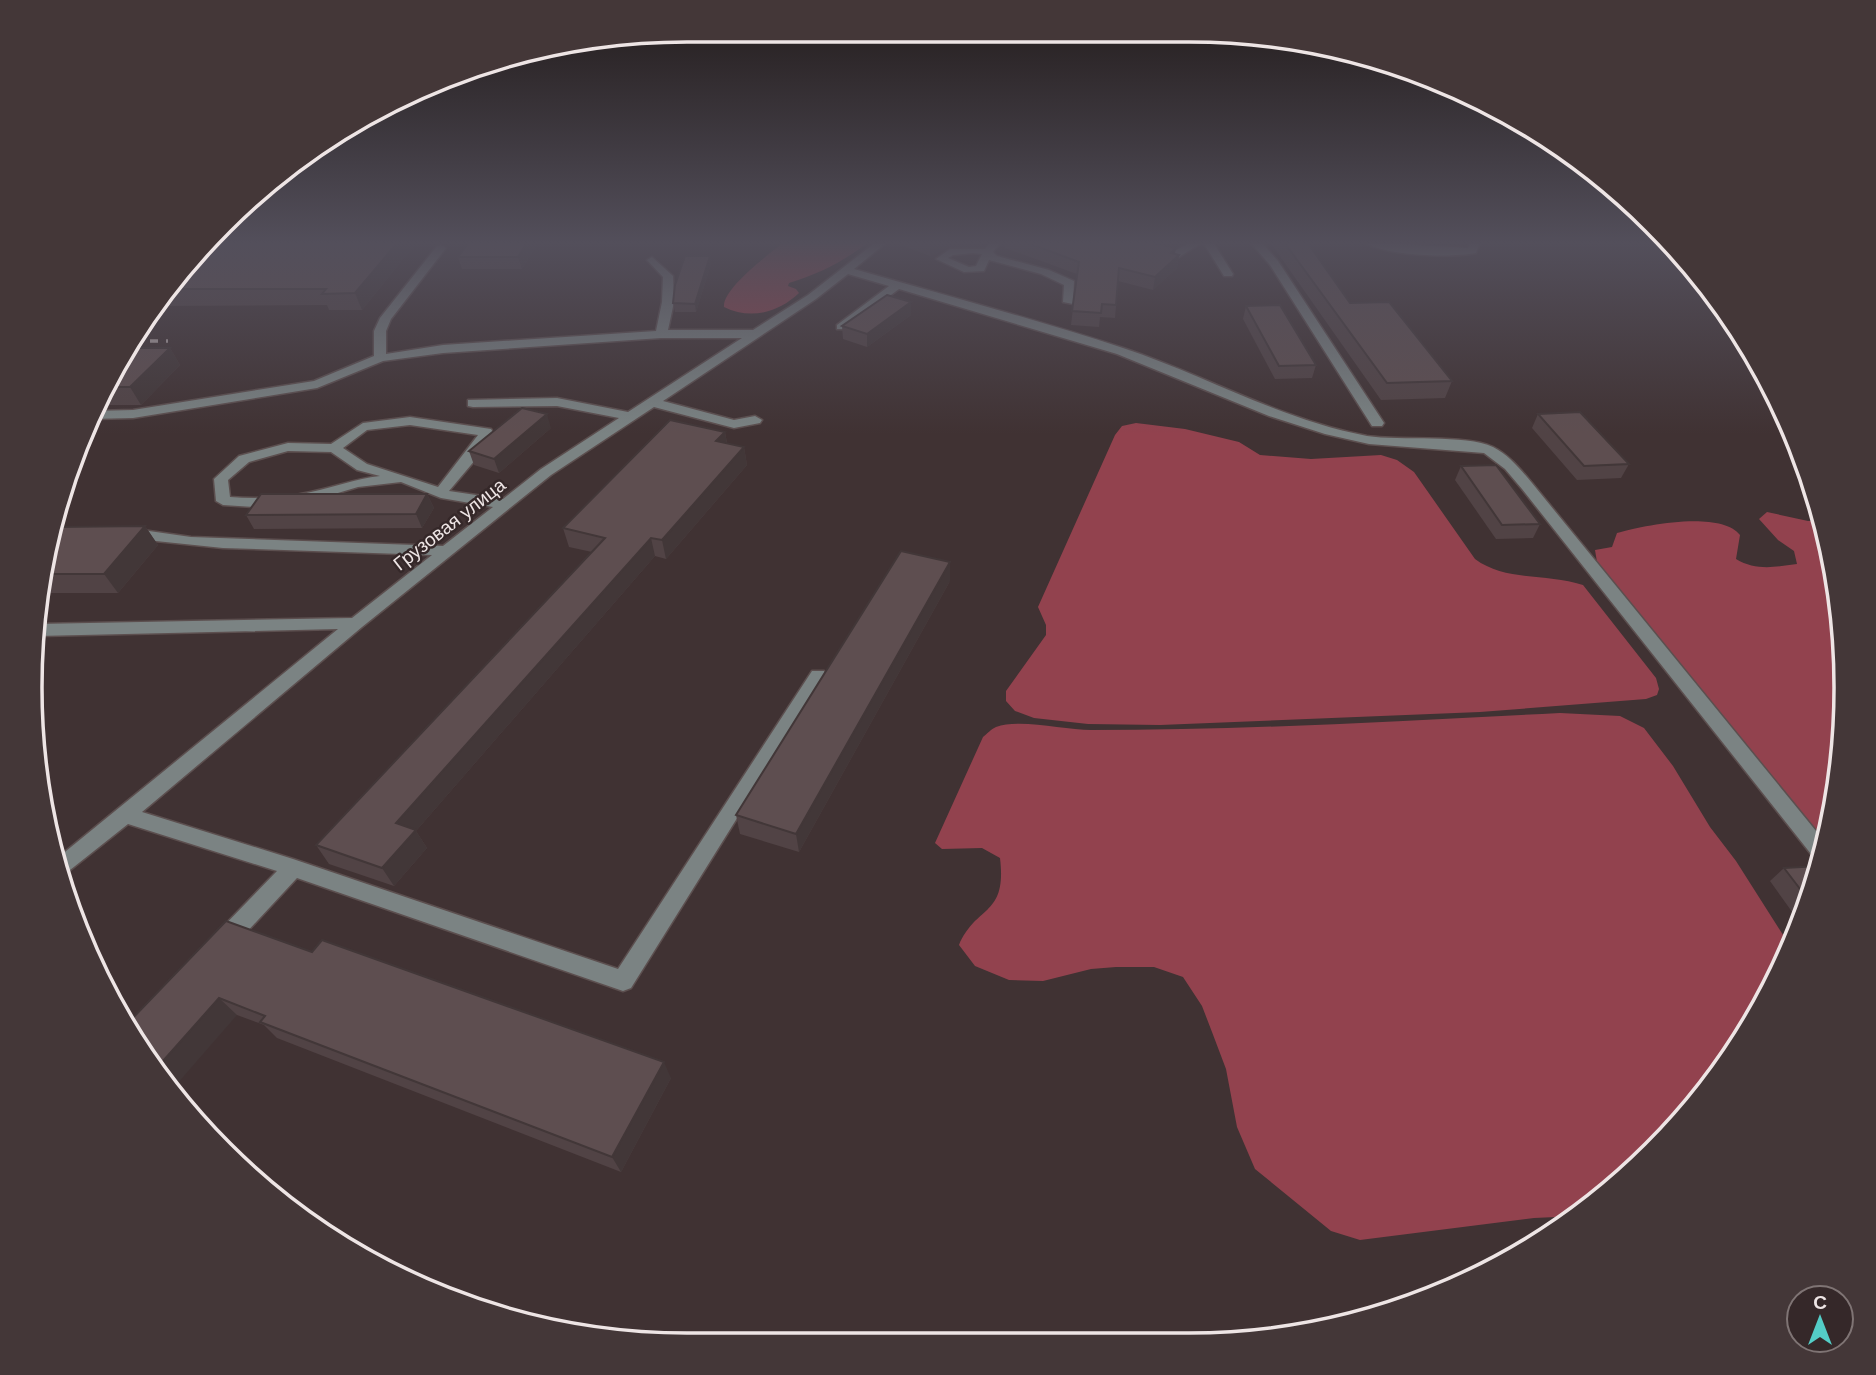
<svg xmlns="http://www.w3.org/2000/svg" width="1876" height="1375" viewBox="0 0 1876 1375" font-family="'DM Sans',sans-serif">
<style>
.green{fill:#92424e}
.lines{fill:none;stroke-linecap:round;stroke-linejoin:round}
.minor-casing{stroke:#5c4f4f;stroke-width:3}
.minor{fill:#7b8383;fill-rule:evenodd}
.rail{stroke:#b2a7a7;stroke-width:3.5;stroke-dasharray:8 8;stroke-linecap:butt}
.wall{fill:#514345}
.shaded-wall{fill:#423738}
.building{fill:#5e4e50;stroke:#423738;stroke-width:2}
.labels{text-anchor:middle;stroke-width:5;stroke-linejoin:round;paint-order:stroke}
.street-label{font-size:19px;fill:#eee5e5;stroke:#352829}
.rim{fill:none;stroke:#eee5e5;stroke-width:3.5}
</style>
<rect width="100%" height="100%" fill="#403233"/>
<g class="green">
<path d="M784 242H869C844 261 819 274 789 283L788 286 796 289 799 293C778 313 750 320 724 307 722 289 769 254 784 242Z"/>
<path d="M1136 423 1185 429 1239 442 1260 455 1311 459 1381 455 1397 460 1414 472 1475 559C1506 582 1547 573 1583 585L1656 678 1659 689 1657 695 1646 699 1480 712 1160 725 1088 724 1034 718 1015 711 1006 701V691L1046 635V625L1038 607 1115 435 1122 426Z"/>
<path d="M1767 512 1808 521H1824L1845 645 1841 774 1824 842 1597 562 1595 550 1612 547 1617 533C1644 525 1721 510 1740 535L1736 559C1756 571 1775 567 1797 564L1794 551 1778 540 1759 519Z"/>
<path d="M1560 713 1620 716 1644 728 1673 766 1710 827 1736 861 1790 946 1758 1017 1683 1121 1589 1210 1578 1216 1534 1218 1360 1240 1331 1231 1255 1169 1237 1127 1226 1069 1212 1032 1202 1006 1183 977 1154 967H1116L1091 969 1043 981 1009 980 975 966 959 945C977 904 1007 917 1000 858L982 848 942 849 935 843 983 737C987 734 991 729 996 727 1019 718 1065 730 1091 730 1248 730 1404 721 1560 713Z"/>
</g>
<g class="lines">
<g class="minor-casing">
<g id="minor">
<path d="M876 242H887L854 269C944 295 1035 319 1123 348 1205 375 1281 420 1367 436 1400 441 1466 434 1493 447 1509 455 1521 470 1532 483L1825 842 1820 861 1815 859 1522 489 1505 469 1484 453 1369 444 1325 434 1269 416 1117 354 899 289 845 329H837V325L889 286 848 274 816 299 663 401 734 420 755 416 762 420 760 423 734 428 654 407 551 475 362 627 142 812 293 859 618 969 812 671H824L827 675 824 679 631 988 623 991 297 878 231 949 223 952 215 949 212 942 215 935 277 871 128 824 65 874 60 856 338 629 38 636V624L352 618 432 555 223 548 127 538 122 536 120 533 122 530 135 529 191 537 443 546 493 507 441 498 401 482 358 487 311 501 254 507 223 505 216 501 214 479 239 456 288 443 331 444 363 423 410 417 491 429 493 432 476 459 449 491 503 499 541 469 619 418 557 406 473 407 468 406V400L557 398 628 412 742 338H661L443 353 383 361 317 388 133 418 90 419 93 411 133 410 314 381 374 356V331L380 318 437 246 441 245 446 248 391 319 386 331V354L443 345 656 331 662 302 663 277 647 260 652 257 673 276 674 302 668 330H753L808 295ZM410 425 478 435 438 487 367 464 343 448 367 430ZM288 451 331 452 357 470 380 476C355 479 335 487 311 492 285 498 256 499 230 497L228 480 249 462Z"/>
<path d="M991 242H1001L993 252 997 256 1049 270 1074 281 1073 304 1063 302 1064 285 1041 274 989 260 984 271 964 272 936 259 950 249H985ZM973 253 982 254 976 266 969 267 948 258 953 255Z"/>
<polygon points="1191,242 1213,242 1233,274 1232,276 1224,276 1203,242 1179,257 1171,257 1171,253"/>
<polygon points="1250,242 1261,242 1278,261 1384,423 1382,426 1372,426 1270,265"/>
<path d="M1364 242 1468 248 1470 242H1480L1476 253C1450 258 1385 256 1364 242Z"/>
</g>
</g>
<use href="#minor" class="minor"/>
<polyline class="rail" points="134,341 168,341"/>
</g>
<g class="wall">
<polygon points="417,242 362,310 329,310 327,305 158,306 193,254"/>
<polygon points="464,242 551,242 538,242 522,269 462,269 458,257 469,243"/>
<polygon points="901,242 958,242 930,256 901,245"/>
<polygon points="1006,242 1168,242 1167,246 1175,254 1179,255 1177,268 1153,290 1118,281 1115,318 1100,317 1099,327 1071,325 1077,274 1005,248"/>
<polygon points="1270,242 1307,242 1350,303 1452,381 1445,398 1381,400"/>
<polygon points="1431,242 1464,242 1463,245 1433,243"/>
<polygon points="711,264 696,312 675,312 673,303"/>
<polygon points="1246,306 1316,365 1312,378 1275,379 1243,319"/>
<polygon points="911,315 867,347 843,339 842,326"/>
<polygon points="130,348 170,348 180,365 141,405 95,405 98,396"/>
<polygon points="1538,414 1629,464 1621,478 1577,480 1532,428"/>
<polygon points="551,428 499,473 474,465 469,451"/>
<polygon points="725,432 727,443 744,447 747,465 666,559 655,556 416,831 427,848 394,886 329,864 316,845 592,552 569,547 563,528"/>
<polygon points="1461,466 1540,524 1533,538 1496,539 1455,480"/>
<polygon points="427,494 434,508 422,528 254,529 246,515"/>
<polygon points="145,526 158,545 118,593 40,593 42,559"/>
<polygon points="950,581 799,852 740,834 736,815"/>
<polygon points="1784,868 1811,899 1800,923 1770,881"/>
<polygon points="312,952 671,1078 621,1172 277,1038 264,1025 237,1015 128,1023"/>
</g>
<g class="shaded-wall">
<polygon points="398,242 417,242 362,310 355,293"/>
<polygon points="527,242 538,242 522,269 518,257"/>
<polygon points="933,242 958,242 930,256 930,244"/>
<polygon points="1159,242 1168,242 1167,246 1157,244"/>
<polygon points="1176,248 1174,259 1179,255 1177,268 1153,290 1155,277 1171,253"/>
<polygon points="710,256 711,264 696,312 695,304"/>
<polygon points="911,302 911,315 867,347 867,334"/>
<polygon points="170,348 180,365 141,405 130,387"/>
<polygon points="547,414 551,428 499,473 494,459"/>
<polygon points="725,432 728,450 716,441"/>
<polygon points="744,447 747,465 666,559 662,540"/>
<polygon points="427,494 434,508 422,528 416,514"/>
<polygon points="145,526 158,545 118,593 104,574"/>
<polygon points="651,538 655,556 416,831 427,848 394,886 382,868 396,823"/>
<polygon points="950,562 950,581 799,852 796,834"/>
<polygon points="219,998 237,1015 170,1092 165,1088 155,1070"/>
<polygon points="664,1062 671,1078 621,1172 612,1157"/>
</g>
<g class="building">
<polygon points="207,242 398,242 355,293 322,294 326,289 169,289 193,254"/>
<polygon points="469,242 527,242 518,257 458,257"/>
<polygon points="1025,242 1159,242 1157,244 1176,248 1171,253 1179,255 1155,277 1119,268 1116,305 1102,304 1101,313 1072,311 1079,262"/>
<polygon points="1284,242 1307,242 1350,303 1389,302 1452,381 1387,383"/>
<polygon points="685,256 710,256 695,304 673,303 675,285"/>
<polygon points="887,295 911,302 867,334 842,326"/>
<polygon points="1280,305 1316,365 1279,366 1246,306"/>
<polygon points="130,348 170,348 130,387 104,387"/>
<polygon points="522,408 547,414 494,459 469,451"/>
<polygon points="1580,412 1629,464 1584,466 1538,414"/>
<polygon points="670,420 725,432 716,441 744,447 662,540 651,538 396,823 416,830 382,868 316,845 605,538 563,528"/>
<polygon points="1496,465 1540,524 1502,525 1461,466"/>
<polygon points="261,494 427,494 416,514 246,515"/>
<polygon points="145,526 104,574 41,574 42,559 53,527"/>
<polygon points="901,551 950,562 796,834 736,815"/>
<polygon points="1819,866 1811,899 1810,902 1784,868"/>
<polygon points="226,921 312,952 322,940 664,1062 612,1157 260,1022 265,1016 219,998 155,1070 128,1023"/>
</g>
<linearGradient id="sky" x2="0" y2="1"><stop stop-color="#231c1c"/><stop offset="0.56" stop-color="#534f5b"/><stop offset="1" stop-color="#534f5b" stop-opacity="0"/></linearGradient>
<rect width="1876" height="434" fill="url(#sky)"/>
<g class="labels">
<g class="street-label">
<text transform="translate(449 524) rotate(-38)" y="7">Грузовая улица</text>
</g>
</g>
<path d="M0 0H1876V1375H0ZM687 42H1189A645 645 0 0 1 1834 687V688A645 645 0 0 1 1189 1333H687A645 645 0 0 1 42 688V687A645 645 0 0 1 687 42Z" fill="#443738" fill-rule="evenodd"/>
<path class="rim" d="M687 42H1189A645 645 0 0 1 1834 687V688A645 645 0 0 1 1189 1333H687A645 645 0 0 1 42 688V687A645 645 0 0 1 687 42Z"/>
<g transform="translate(1820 1319)"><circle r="33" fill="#352829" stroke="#7f7474" stroke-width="2"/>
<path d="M0-5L12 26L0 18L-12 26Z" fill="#54cdc7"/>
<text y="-10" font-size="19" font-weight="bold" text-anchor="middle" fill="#eee5e5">С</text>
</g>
</svg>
